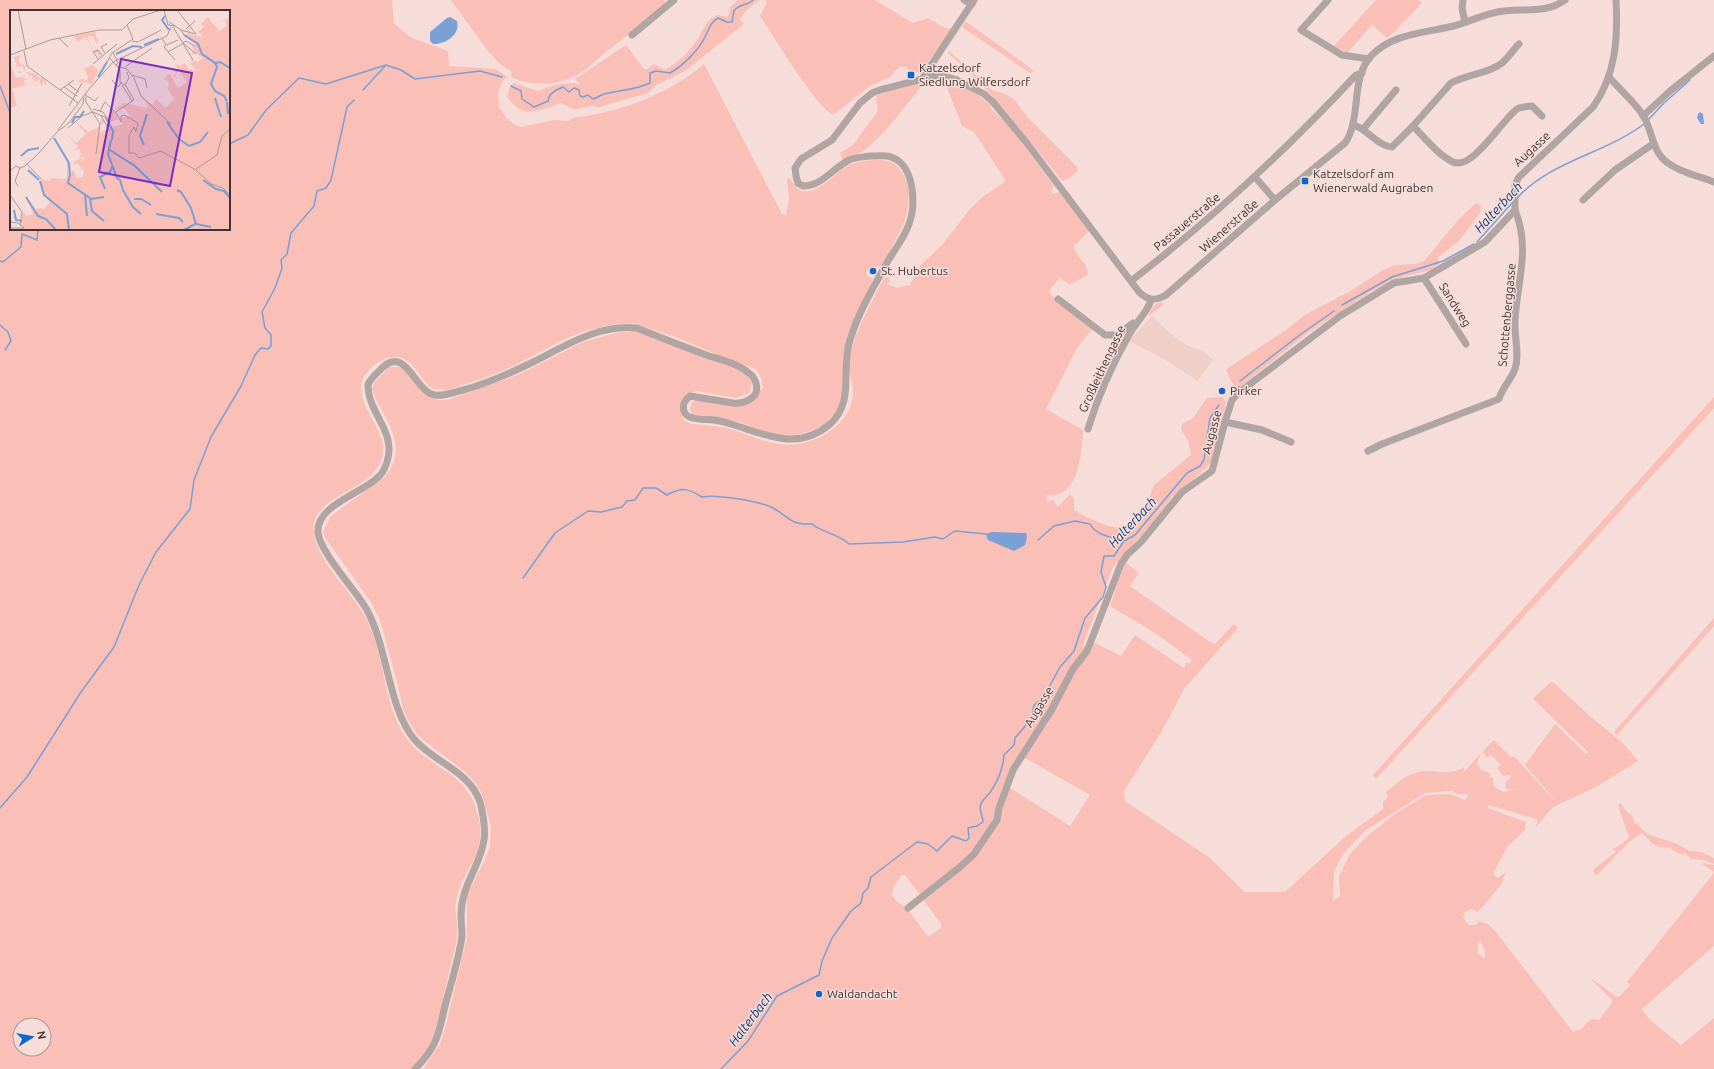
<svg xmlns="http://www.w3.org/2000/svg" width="1714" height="1069" viewBox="0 0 1714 1069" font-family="Ubuntu,sans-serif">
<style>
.built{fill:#f1cfc9}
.green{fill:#fabfb6;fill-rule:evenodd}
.water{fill:#7aa0d5}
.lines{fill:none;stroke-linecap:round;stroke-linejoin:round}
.stream{stroke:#7aa0d5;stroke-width:1.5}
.minor{stroke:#b0a5a3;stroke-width:7}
.poi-dot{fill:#0c66cf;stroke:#f7ddd9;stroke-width:1.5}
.labels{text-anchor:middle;stroke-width:3;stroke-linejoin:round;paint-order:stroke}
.poi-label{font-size:12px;fill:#3f3433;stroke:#f7ddd9;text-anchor:start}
.street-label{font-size:12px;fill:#3f3433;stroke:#f7ddd9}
.water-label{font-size:13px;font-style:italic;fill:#073b7b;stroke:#f7ddd9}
.inset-river{fill:none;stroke:#7aa0d5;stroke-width:2}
.inset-road{fill:none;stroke:#ad9997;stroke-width:1}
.view{fill:#7b2cbf;fill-opacity:0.15;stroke:#7b2cbf;stroke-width:2}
.inset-edge{fill:none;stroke:#3f3433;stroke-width:2}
</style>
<rect width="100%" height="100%" fill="#f7ddd9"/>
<polygon class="built" points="1152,316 1171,334 1186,345 1205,352 1213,360 1198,381 1162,358 1129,341"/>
<g class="green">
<path d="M0 0H392L394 24 412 38 448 51 449 66 496 69 507 77 502 82 498 93 499 107 508 120 520 127 555 120 569 121 572 118C620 112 666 96 704 64L782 214 786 215 789 200 787 179 789 178 800 191C821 195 833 172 850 165 861 160 875 159 888 161 894 162 899 168 902 172 917 196 905 223 893 244 890 250 888 257 884 263 879 268 872 267 866 272L869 277 873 279 848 340 843 360 844 390 838 410 823 426 795 436 774 435 739 422 692 414 690 409 692 403 695 400 733 404 758 395 763 387 761 378 756 369 747 366 730 360 678 338 633 323 616 324 588 330 567 338 513 366 490 376 446 390 433 389C422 381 417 367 406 360 389 349 360 370 361 389 363 419 400 441 374 472 357 493 307 500 314 536 319 562 351 592 364 615 387 653 381 710 411 744 428 764 457 772 471 797 480 814 484 839 475 857 468 872 458 885 456 901 454 911 458 922 457 932 457 945 452 959 449 972 443 996 440 1022 431 1045 427 1055 419 1062 411 1069H0ZM11 11H229V229H11ZM20 1025H44V1049H20Z"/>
<path d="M451 0H664L665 2 664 5C645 21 626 37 606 52 599 57 593 64 585 70 564 85 535 88 511 77L512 72 500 64 487 50Z"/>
<path d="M738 0H759C753 5 744 11 740 19L744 24 685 71 656 85 648 93 599 107 589 106 575 110 561 103C539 110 524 121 507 97L510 87 514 83 538 91C549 86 569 81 580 84L575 79 626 45 644 69H647L654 64 665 70C677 63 686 55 694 44 704 32 702 23 717 15L728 17 730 7Z"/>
<path d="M765 0H875L913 23 928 18 945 28H952L924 68 919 72 913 73 906 67H899L890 77 870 86 833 115C814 104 774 37 760 16L767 2Z"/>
<polygon points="1376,0 1419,0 1422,3 1393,33 1387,38 1372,25 1347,53 1334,46"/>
<polygon points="965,21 1028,66 1034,72 1030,73 962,27"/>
<polygon points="949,51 992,90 1005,94 1014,99 1030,120 1077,167 1078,171 1068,179 1062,181 1004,109 971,73 948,53"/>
<path d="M947 81 968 87 990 105 991 109 1007 123 1054 186 1051 191 1053 194 1059 192 1090 230 1074 246C1075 258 1088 261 1088 275L1069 285 1060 277 1049 291 1056 301 1092 329 1077 348 1046 409 1083 430C1082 452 1079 500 1047 495V502L1053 500 1058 507 1070 494 1074 499V510C1088 518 1112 531 1129 527L1137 513 1146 507 1154 485 1191 455 1188 440 1181 430 1182 424 1193 418 1207 398 1222 397 1226 402 1212 460 1207 467 1172 497 1162 512 1113 567 1082 647 1093 642 1121 656 1135 635 1185 669 1184 667 1187 662 1189 664 1192 660 1155 633 1110 606 1125 562 1139 573 1130 586 1210 642 1215 644 1234 624 1238 628 1184 689 1162 731 1124 791 1125 801 1210 858 1245 892H1285L1346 836 1383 809V802L1388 797 1386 792C1394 786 1405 775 1415 773 1430 768 1450 777 1464 767V772L1481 753 1477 763 1481 770 1490 773V777L1493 778 1494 787 1504 792 1515 789H1506V782L1510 779V775L1503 776 1497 768 1501 765 1491 755 1486 757 1483 751 1494 740 1511 757H1515L1554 800V799L1525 765 1555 724 1586 754 1588 752 1534 700V697L1551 682 1554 683 1592 718 1623 743 1638 761 1596 787 1553 807 1535 828 1538 821 1536 819 1489 805 1488 808 1526 822 1525 830 1507 847 1493 874 1498 878 1506 872 1501 885 1478 912 1470 909 1465 912 1463 918 1469 925H1476L1479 921 1489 925 1496 932 1573 1032 1581 1029 1591 1019 1599 1020 1611 1004 1612 1000 1592 980V979L1617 997 1621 995 1630 985 1627 982 1714 873 1713 871 1703 865 1701 863 1714 865V946L1642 1009 1650 1020 1681 1045 1714 1018V1069H423L440 1044 446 1025 467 937V894L484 862 490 847 491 826 481 792 475 782 464 771 427 743 417 734 409 722 403 709 398 685 380 620 371 602 326 539 323 532 331 516 385 477C411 444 383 420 372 389L374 383 389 367H402C418 384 421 402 448 400L520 374 583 342 620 332 637 331 739 369 747 374 752 382 749 393 736 398 697 391 690 393 681 407C681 412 681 417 685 421 690 426 717 425 726 428 744 432 761 442 779 444 808 449 850 429 853 395 854 384 848 373 849 362 851 338 873 300 884 278L889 277 890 281 887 284 897 288 910 285 921 265 942 245 970 209 981 198 1006 181 974 132 962 126 946 85ZM1023 757 1090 795 1070 826 1007 786ZM1452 791 1457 794H1465L1468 796 1465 800 1450 794 1426 795 1396 813 1366 837 1350 854 1339 877 1340 896 1333 901 1334 872 1343 854 1366 830 1425 793ZM902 875 906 876 941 924V928L928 937C921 928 915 917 906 908 899 902 898 905 892 895L894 886ZM1481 942 1485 951V958L1478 954V943Z"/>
<path d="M921 83 922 86C904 106 870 159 842 159L840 153 853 145 878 111 876 100 877 95Z"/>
<polygon points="1476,203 1481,205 1480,213 1459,241 1438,257 1439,264 1431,270 1402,277 1369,293 1309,332 1238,388 1234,387 1226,370 1228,368 1286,330 1306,314 1349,292 1383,270 1395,265 1415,264 1424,261 1459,219"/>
<polygon points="1161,301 1163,305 1149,316 1151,308"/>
<polygon points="1714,397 1714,408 1376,779 1373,775"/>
<polygon points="1714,618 1714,626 1617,735 1614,732"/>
<path d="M1620 803 1628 813 1632 815 1635 824 1637 823 1647 834 1675 843 1690 851 1701 852 1714 858V864L1704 860 1691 859 1684 852V855L1677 853 1669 847C1656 850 1650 841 1642 833L1629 842 1598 874 1595 875 1593 871 1594 869 1616 852 1613 849 1623 843 1629 837 1618 806Z"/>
</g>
<g class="water">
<path d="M450 17 457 21C461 35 444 45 433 44L430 41V32L447 18Z"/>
<polygon points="1700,112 1703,114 1704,124 1701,124 1697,118 1698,114"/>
<polygon points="992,532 1026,533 1027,537 1025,545 1014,551 988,540 986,534"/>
</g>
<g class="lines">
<g class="stream">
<polyline points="0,86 11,115"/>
<path d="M511 86 521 91 522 99 534 107 548 101C549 93 556 90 563 87L569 92 574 88 579 90 580 96 583 97 588 95 593 99C598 98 600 95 604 94 620 90 636 90 650 83V73L656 71 670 73C684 65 699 50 706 35 710 27 710 23 718 18L727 22H732C733 19 733 14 734 11 736 5 749 5 753 0"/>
<polyline points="363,90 385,66"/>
<polyline points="1648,120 1664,103 1690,80"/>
<polyline points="229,144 248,135 266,110 299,78 326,84 386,65 401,70 415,79 480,71 502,77"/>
<path d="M1517 198C1551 161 1604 154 1644 124"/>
<polyline points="1477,242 1512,203"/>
<polyline points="0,261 3,262 21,247 22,234 37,240 38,229"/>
<polyline points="1342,305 1392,277 1443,261 1474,244"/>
<polyline points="0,325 8,332 11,341 5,350"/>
<polyline points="1240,381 1301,334 1334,311"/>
<path d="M1038 540 1054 526 1075 521 1090 524C1096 536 1112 537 1123 540"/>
<path d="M523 578 555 533 588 511 601 512 622 507 627 501 635 500 643 488H656L667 495C682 487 687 488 702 497 715 494 760 501 773 508 790 517 789 525 812 524 823 533 839 534 849 544L903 542 935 537 943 539 955 531 986 534"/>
<polyline points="0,808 27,777 81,692 114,647 139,585 156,552 190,509 194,480 211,437 241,386 255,355 261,348 268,349 271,346 271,335 265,328 262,312 275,288 282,268 281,260 287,254 291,233 314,206 317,191 326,188 331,180 347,107 354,100"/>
<path d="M721 1069 748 1041 777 996 819 975 822 961 832 938 851 911 861 903 863 893 868 888 871 877 917 842 928 844 937 851 952 836 966 841 969 838 968 828 977 826 983 822C983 816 978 809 981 804 983 799 988 796 991 791 998 781 1003 767 1004 755L1014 745 1015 738 1031 719 1034 705 1043 698 1060 667 1074 651 1085 618 1103 597 1106 587 1101 572 1104 556H1114L1124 541 1135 535 1187 473 1200 466 1204 460 1210 418 1219 405"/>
</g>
<g class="minor">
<polyline points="964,0 972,4"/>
<polyline points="1328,0 1301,30 1342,55 1369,59"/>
<polyline points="1463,0 1462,8 1465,22"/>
<polyline points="632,35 674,0"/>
<path d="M1609 77C1620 90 1636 103 1644 117 1653 133 1652 152 1668 163 1681 173 1699 176 1714 182"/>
<polyline points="922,79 974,0"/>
<polyline points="1643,116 1670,91 1714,56"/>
<path d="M1354 125C1368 130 1378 146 1392 147L1413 126 1451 83C1467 74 1488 74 1502 63 1508 58 1513 50 1519 44"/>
<path d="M1413 126C1425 138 1438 155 1453 162 1472 171 1502 120 1517 109 1521 106 1528 107 1532 106L1542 116"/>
<polyline points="1364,128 1396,90"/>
<polyline points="1255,177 1275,200"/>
<polyline points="1583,200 1615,170 1653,144"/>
<polyline points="1424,278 1466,344"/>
<path d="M1131 281C1212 219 1286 150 1356 75L1362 73"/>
<polyline points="1058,299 1105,335 1117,335 1133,323"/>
<polyline points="1225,422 1262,430 1291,442"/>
<path d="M1088 429C1098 396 1113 363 1130 333 1137 321 1147 313 1151 300"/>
<path d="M1368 451 1382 444 1499 399C1502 388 1511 380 1515 369 1520 354 1514 336 1515 321 1517 280 1531 250 1515 210"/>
<path d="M908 908 960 867 974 854 997 820 999 808 1013 770 1052 709 1073 669 1087 651 1121 564 1127 555 1141 542 1182 492 1212 471 1225 422 1232 400 1238 393 1340 316 1394 283 1424 278 1485 242 1515 210V184L1519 177 1593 107C1616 75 1618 38 1616 0"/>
<path d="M415 1069C423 1061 429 1054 434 1044 440 1032 442 1018 445 1006 451 983 459 959 462 936 462 929 461 923 461 916 461 887 477 871 483 845 487 832 483 814 480 802 470 771 433 762 414 739 388 707 388 649 367 610 356 590 321 554 318 533 315 504 368 492 382 473 384 470 386 465 387 462 397 431 367 413 368 384 372 377 377 373 382 368 405 346 414 387 431 394 441 398 454 392 463 390 486 384 508 374 529 364 564 347 597 324 637 328 661 338 685 347 709 356 722 360 738 364 749 373 756 378 760 390 753 397 747 402 741 404 733 403L690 396C685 400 682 404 684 411 685 415 689 417 693 418 700 420 707 419 714 420 721 421 728 423 734 425 767 435 797 451 829 425 856 402 840 369 850 340 858 313 874 286 888 261 895 249 904 238 909 224 916 205 915 165 891 157 885 155 876 156 870 156 863 157 856 157 849 160 833 168 822 186 803 186L798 183 796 176 795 168 801 159 832 140 860 103 872 93 880 90 934 76H942L957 80 984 94 993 102 1026 142 1139 292C1148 301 1156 301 1166 295L1275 200 1345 143C1362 118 1350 81 1370 57 1392 33 1425 33 1454 26 1471 21 1486 13 1504 11 1525 8 1546 14 1565 0"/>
</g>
</g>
<g class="poi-dot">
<rect x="907" y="71" width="8" height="8" rx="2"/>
<rect x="1301" y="177" width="8" height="8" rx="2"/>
<circle cx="873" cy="271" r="4"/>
<circle cx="1222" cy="391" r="4"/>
<circle cx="819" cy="994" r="4"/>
</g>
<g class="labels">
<g class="poi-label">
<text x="919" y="72">Katzelsdorf<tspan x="919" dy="14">Siedlung Wilfersdorf</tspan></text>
<text x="1313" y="178">Katzelsdorf am<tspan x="1313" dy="14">Wienerwald Augraben</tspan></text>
<text x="881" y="275">St. Hubertus</text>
<text x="1230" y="395">Pirker</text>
<text x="827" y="998">Waldandacht</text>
</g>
<g class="street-label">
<text transform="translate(1532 149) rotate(-43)" y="4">Augasse</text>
<text transform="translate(1187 222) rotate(-40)" y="4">Passauerstraße</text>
<text transform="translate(1229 226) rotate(-41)" y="4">Wienerstraße</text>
<text transform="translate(1455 305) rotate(58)" y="4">Sandweg</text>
<text transform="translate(1507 315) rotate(-85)" y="4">Schottenberggasse</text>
<text transform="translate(1102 369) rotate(-65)" y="4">Großleithengasse</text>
<text transform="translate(1212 432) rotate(-75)" y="4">Augasse</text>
<text transform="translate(1039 707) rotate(-59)" y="4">Augasse</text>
</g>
<g class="water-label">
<text transform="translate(1498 207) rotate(-47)" y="5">Halterbach</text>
<text transform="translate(1132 522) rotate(-47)" y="5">Halterbach</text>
<text transform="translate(750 1019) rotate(-53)" y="5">Halterbach</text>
</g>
</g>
<g transform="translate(10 10)">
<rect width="220" height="220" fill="#f7ddd9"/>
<path d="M198 7 203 14 220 8V220H14L11 214 13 202 17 206 23 204 16 187 25 200 30 198 34 199 40 192 31 180V169L39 171 42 168 55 169 57 167V151L44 128 59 152 60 165 63 160 67 168 73 167 74 159H71L68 153 64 154 63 152 72 148 73 150 67 152 75 150 73 147 69 148 71 144 69 139 64 140 68 137 54 121 66 133 76 124 66 112 79 122 88 117 92 108 95 113 90 115V122L98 119 101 121 97 107 103 100 108 109 100 113 102 117 113 114 107 103 111 108 120 106 114 98 105 100 114 93 137 98 138 95 131 87 143 95 146 89 156 98 164 89 158 79 159 72 154 69 158 65 148 53 158 65 160 64 168 78 177 72 169 61 165 65 167 68 163 66 168 60 165 54 170 56 175 53 178 59 187 61 178 51 183 54 180 49 188 52 193 48 185 43 179 45 184 41 182 36 187 34 175 25 177 23 191 27 192 24 188 22 194 17 191 14ZM215 10 217 16 209 21 204 14ZM85 22 88 32 86 33 83 26 77 27 83 41 88 39 91 46 90 48 86 41 85 45 83 42 69 49 83 42 76 27 67 32 64 26ZM12 45 8 49 11 55 14 54 16 62 26 64 30 69 32 67 36 71V76L34 71 31 76 29 69 25 72 21 65 18 67 19 66 12 56 9 57 11 63 7 62 10 61 9 57 2 58 6 68 17 66 13 68 14 69 17 68 18 69 14 70 16 78 26 74 27 77 25 74 16 78 20 89 15 75 2 79 7 96 0 98V52L2 58 7 57 4 47ZM82 55 88 60 82 74 66 71 72 69 77 72 78 66 74 59Z" fill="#fabfb6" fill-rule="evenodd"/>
<path class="inset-river" d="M155 6 152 10 159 20M174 25 188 34 192 44 205 53 207 57 201 74 205 81 214 86 217 91M134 35 149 29M106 44 123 36 132 37M206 53 210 52 220 58M88 67 97 52M205 88 211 107M217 92 218 104M96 108 103 121 102 130M157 112 169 129 179 136M62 113 65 107H70L74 101M44 128 59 153 60 165 58 173 80 188 82 201 94 211M101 130 98 144 107 168 110 170 113 180 123 197 131 204M134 135 130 126 137 104M179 136 190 132 198 122M100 140 125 156 152 182M11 146 18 140 29 138M18 160 29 170M193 170 206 179 214 181 220 188M30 171 34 185 57 204 59 220M95 179 90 167 100 162 102 157M167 180 171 182 181 198 186 214M75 185 77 206M16 187 28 206 36 209 46 220M81 189 94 187M124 189H131L141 195M4 200 6 210 12 211M146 204 169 208 173 212M186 214 201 217M174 220 185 214"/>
<path class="inset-road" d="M8 0 16 39M154 0 158 15 165 16M167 0 186 24 171 20M159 12 171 20 174 25M163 17 183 50M176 19 185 11M49 28 58 37M152 28 156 35 168 30M122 31 128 32 151 20M173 33 186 44M173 33 176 31 185 36M156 35 154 37 165 50M14 41 17 56 68 93M103 42 108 53 106 55M158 42 172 34M95 43 91 37 97 34M0 45 40 30 89 20H112L123 9 151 0M99 47 110 60V72L116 76 124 90 106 102M89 50 83 42 88 40 92 45M97 52 102 43 123 29 117 15M103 52 157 26 161 17M83 54 107 34M107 56 117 59 124 68 131 86 161 114M115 57 142 38M122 65 135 69 137 78M102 70 108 77 111 73M58 74 69 82M112 75 122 91M115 75 119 68 117 62M54 77 67 86M50 80 64 70M76 84V92L90 114 86 144M77 86 85 91 88 87M59 96 72 73M83 99 93 102 97 108 83 102M90 101 95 92 106 103 111 112V106L114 105 128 113 126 122 124 117 119 125V143H125L129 148 151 141 186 160 201 174 213 178 220 185M91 106 100 121M58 118 72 106 83 102M48 120 79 79 103 52M17 154 31 169M186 159 207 145 212 126 220 119M0 161 6 156 10 158 15 156 27 145 47 122 59 113 73 94 74 87M8 176 5 171 10 158M0 185 12 202 10 215M0 212 8 213 14 218H0"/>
<path class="view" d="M111 49 182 63 160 176 89 162Z"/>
<rect width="220" height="220" class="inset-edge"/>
</g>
<g transform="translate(32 1037) rotate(79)"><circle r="19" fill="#f7ddd9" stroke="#ad9997"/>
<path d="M0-3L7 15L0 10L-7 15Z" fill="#0c66cf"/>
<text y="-6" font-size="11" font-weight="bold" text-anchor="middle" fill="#3f3433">N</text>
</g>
</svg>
